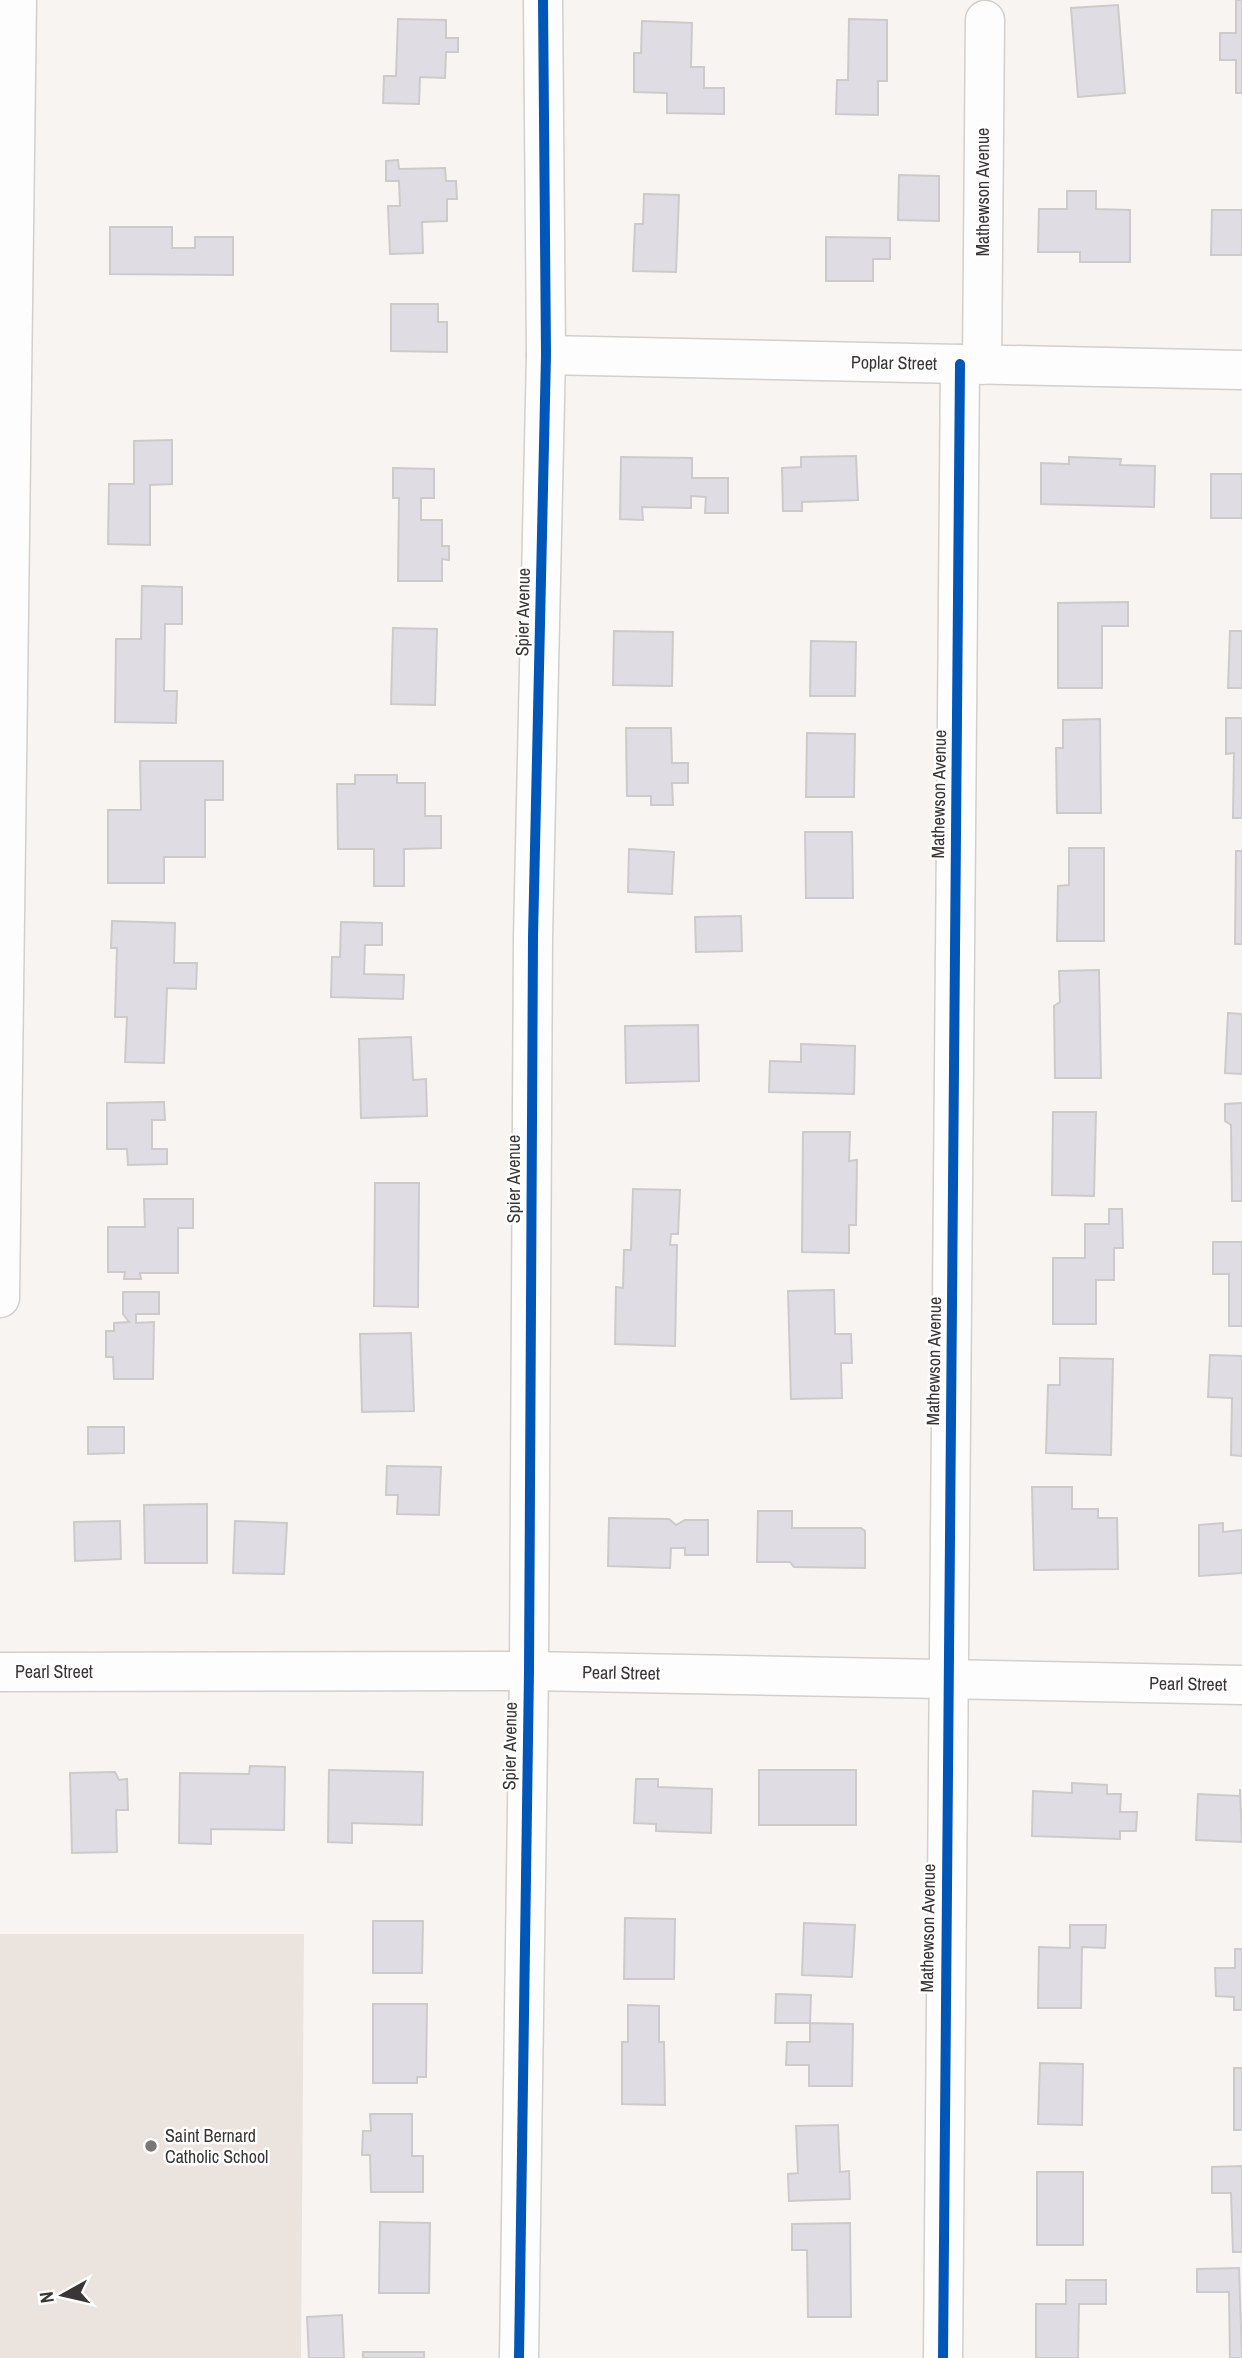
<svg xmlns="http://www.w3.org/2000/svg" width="1242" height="2358" viewBox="0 0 1242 2358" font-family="'Archivo Narrow',sans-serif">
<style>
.built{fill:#ebe3dd}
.building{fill:#e0dce3;stroke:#cdcbca;stroke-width:2}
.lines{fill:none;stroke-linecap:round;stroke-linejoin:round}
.minor-casing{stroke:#d2cfcd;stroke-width:41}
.minor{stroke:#fefdfd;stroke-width:38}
.cycleway-casing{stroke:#fff;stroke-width:15}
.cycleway{stroke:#0057b8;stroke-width:10}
.poi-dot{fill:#7c7877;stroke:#fff;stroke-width:2.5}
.labels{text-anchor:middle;stroke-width:5;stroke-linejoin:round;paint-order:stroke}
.street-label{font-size:18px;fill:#393635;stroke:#fff}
.poi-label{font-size:18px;fill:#393635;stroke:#fff;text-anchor:start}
</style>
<rect width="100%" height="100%" fill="#f7f4f1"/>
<polygon class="built" points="0,1934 304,1934 301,2358 0,2358"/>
<g class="building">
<polygon points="1236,0 1242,0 1242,93 1236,93 1236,60 1220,60 1220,33 1236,33"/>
<polygon points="1118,5 1125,93 1078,97 1071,8"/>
<polygon points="398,19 446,20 446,38 458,38 458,52 446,52 445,78 420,77 419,104 383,103 384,76 396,76"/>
<polygon points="849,19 887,20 887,81 878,81 878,115 836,114 837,80 848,80"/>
<polygon points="642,21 692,23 691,67 704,67 704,88 724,88 724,114 667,113 667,93 634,92 634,53 641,53"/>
<polygon points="398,160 399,169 445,168 446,181 456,181 457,199 447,199 447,221 422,222 423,253 390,254 388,206 400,206 399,181 386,181 386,161"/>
<polygon points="899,175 939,176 939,221 898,220"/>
<polygon points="1067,191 1096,191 1096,209 1130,210 1130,262 1080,262 1080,252 1038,252 1039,209 1067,209"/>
<polygon points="644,194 679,195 676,272 633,271 635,224 643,224"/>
<polygon points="1212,210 1242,210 1242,255 1211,255"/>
<polygon points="110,227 172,227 172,248 195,248 195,237 233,237 233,275 110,274"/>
<polygon points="826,237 890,238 890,259 873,259 873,281 826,281"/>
<polygon points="391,304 438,304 438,322 447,322 447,352 391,351"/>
<polygon points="172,440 172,484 150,485 150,545 108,544 109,484 134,484 134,441"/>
<polygon points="856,456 858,500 802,502 802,511 783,511 782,468 801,467 801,457"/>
<polygon points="621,457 692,458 692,478 728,478 728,513 705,513 706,497 691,496 691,508 642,507 643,520 620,519"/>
<polygon points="1069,457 1121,459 1120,465 1155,466 1154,507 1041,504 1041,463 1069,464"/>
<polygon points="393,468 434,469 434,498 421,498 421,520 442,520 442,546 449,546 449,560 442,559 442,581 398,581 399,498 393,498"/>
<rect x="1211" y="474" width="31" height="44"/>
<polygon points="142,586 182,587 182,624 165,624 164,691 177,691 176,723 115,722 116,639 141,639"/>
<polygon points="1128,602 1128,626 1102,626 1102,688 1058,688 1058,603"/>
<polygon points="393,628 437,629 435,705 391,704"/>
<polygon points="614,631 673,632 672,686 613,685"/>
<polygon points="1230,631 1242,631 1242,688 1228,688"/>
<polygon points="811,641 856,642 855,696 810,696"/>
<polygon points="1226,718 1242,718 1242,818 1233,818 1234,753 1226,754"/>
<polygon points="1100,719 1101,813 1057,813 1056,748 1063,748 1063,720"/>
<polygon points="626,728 671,728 672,763 688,763 688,783 672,783 673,805 651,805 651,796 627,796"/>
<polygon points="807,733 855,734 854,797 806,797"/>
<polygon points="140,761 223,761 223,800 205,800 205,857 164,857 164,883 108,883 108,810 141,810"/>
<polygon points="355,775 397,775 397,783 425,783 425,816 441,816 441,848 404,849 404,886 374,886 374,849 338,849 337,784 355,784"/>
<polygon points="805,832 852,832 853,898 806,898"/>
<polygon points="1069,848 1104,848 1104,941 1057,941 1058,886 1069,885"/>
<polygon points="629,849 674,852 672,894 628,892"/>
<polygon points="1236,851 1242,851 1242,944 1235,944"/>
<polygon points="741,916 742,951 696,952 695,917"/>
<polygon points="112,921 175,923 174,963 197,963 196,989 167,988 164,1063 125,1062 127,1017 115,1017 117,948 111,948"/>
<polygon points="341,922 382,923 382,945 365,945 364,974 404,975 403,999 331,997 332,957 340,957"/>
<polygon points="1099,970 1101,1078 1055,1078 1054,1006 1060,1002 1059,971"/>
<polygon points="1228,1013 1242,1014 1242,1074 1225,1073"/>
<polygon points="698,1025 699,1081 626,1083 625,1026"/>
<polygon points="411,1037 413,1080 426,1079 427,1116 361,1118 359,1039"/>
<polygon points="801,1044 855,1046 854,1094 769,1092 770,1061 801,1062"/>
<polygon points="164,1102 165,1120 152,1120 152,1149 167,1149 167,1164 128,1165 127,1149 107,1149 107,1103"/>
<polygon points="1242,1103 1242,1201 1232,1201 1231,1125 1225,1121 1225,1104"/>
<polygon points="1053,1112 1096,1112 1094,1196 1052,1195"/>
<polygon points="803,1132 850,1132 849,1161 857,1160 856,1225 849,1225 849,1253 802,1252"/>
<polygon points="375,1183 419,1183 418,1307 374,1306"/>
<polygon points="633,1189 680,1190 678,1234 671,1234 670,1245 677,1245 675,1346 615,1344 616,1287 623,1288 624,1250 631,1250"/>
<polygon points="144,1199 193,1199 193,1228 178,1228 178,1273 140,1273 141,1279 124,1279 125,1272 108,1272 108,1227 145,1227"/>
<polygon points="1109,1209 1122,1209 1123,1248 1114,1248 1114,1280 1096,1280 1096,1324 1053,1324 1053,1258 1085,1258 1085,1224 1109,1224"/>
<polygon points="1213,1242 1242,1242 1242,1326 1229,1326 1229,1274 1213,1274"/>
<polygon points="834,1290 835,1334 851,1334 852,1363 841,1363 842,1398 791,1399 788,1291"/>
<polygon points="123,1292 159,1292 159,1314 136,1314 136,1323 154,1322 153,1379 114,1379 113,1357 106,1357 106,1331 114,1331 114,1323 129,1322 123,1314"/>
<polygon points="411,1333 414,1411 362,1412 360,1334"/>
<polygon points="1210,1355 1242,1356 1242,1456 1231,1455 1232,1398 1208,1397"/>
<polygon points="1060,1358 1113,1359 1111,1455 1046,1453 1048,1385 1060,1385"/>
<polygon points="88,1427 124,1427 124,1453 88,1454"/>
<polygon points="387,1466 441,1467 439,1515 397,1514 398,1495 386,1495"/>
<polygon points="1032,1487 1072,1487 1072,1509 1098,1509 1098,1518 1117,1518 1118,1569 1034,1570"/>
<polygon points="207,1504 207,1563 145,1563 144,1505"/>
<polygon points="758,1511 792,1511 792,1528 861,1528 865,1531 865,1568 794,1567 790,1562 757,1562"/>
<polygon points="609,1518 669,1519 676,1525 685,1520 708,1520 708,1555 685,1555 685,1548 671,1548 670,1568 608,1566"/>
<polygon points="120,1521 121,1559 75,1561 74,1522"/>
<polygon points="235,1521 287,1523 284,1574 233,1573"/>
<polygon points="1223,1523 1223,1532 1242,1530 1242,1573 1199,1576 1199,1525"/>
<polygon points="250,1766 285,1767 284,1830 211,1829 211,1844 179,1843 180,1773 249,1774"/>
<polygon points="329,1770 423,1772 422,1825 352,1823 352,1843 328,1842"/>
<rect x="759" y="1770" width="97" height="55"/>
<polygon points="115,1772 119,1780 127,1779 128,1810 116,1810 117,1852 72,1853 70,1773"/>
<polygon points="636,1779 658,1779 658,1787 712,1789 711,1833 656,1831 656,1824 634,1823"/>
<polygon points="1072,1783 1107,1785 1107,1794 1121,1794 1120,1812 1137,1812 1136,1831 1120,1831 1120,1839 1032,1836 1033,1791 1072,1793"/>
<polygon points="1240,1789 1242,1842 1196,1840 1198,1794 1240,1796"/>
<polygon points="625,1918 675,1919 674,1979 624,1979"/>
<polygon points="373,1921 423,1921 422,1973 373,1973"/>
<polygon points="804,1923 855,1925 852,1977 802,1975"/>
<polygon points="1070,1925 1106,1925 1105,1948 1082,1947 1081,2008 1038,2008 1039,1947 1070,1948"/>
<polygon points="1235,1949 1242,1949 1242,2010 1234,2010 1234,1997 1216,1996 1215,1968 1235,1968"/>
<polygon points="776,1994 811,1995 810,2023 775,2023"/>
<polygon points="373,2004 427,2004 426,2077 417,2077 417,2083 373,2083"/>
<polygon points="628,2005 659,2006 659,2042 664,2042 665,2105 622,2104 622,2042 628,2042"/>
<polygon points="810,2023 853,2024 852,2086 809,2086 809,2065 786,2065 787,2042 810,2042"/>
<polygon points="1040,2063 1083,2064 1082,2125 1038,2124"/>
<rect x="1234" y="2068" width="8" height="62"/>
<polygon points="370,2114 412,2114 412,2156 423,2156 423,2192 371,2192 370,2155 362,2155 363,2131 371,2131"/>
<polygon points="838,2125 840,2172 849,2171 850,2199 789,2201 788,2174 798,2173 796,2126"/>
<polygon points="1242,2166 1242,2252 1233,2252 1231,2193 1212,2193 1212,2167"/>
<rect x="1037" y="2172" width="46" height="73"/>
<polygon points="380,2222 430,2223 429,2293 379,2293"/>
<polygon points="850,2223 851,2317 808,2317 807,2250 792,2250 792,2224"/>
<polygon points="1239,2268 1242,2358 1230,2358 1229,2292 1197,2292 1197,2269"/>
<polygon points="1066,2280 1106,2280 1106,2304 1079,2304 1078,2358 1036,2358 1036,2304 1066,2304"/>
<polygon points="342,2315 344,2358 309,2358 307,2317"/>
<rect x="363" y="2352" width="61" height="6"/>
</g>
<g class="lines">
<g class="minor-casing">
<g id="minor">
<polyline points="546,355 1242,370"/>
<polyline points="982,365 985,20"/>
<polyline points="0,1298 17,0"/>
<polyline points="0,1672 529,1671 1242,1685"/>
<polyline points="519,2358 529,1671 533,937 546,355 543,0"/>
<polyline points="943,2358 960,364"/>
</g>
</g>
<use href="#minor" class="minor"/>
<g class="cycleway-casing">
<g id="cycleway">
<polyline points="519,2358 529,1671 533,937 546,355 543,0"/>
<polyline points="943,2358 960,364"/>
</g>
</g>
<use href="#cycleway" class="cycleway"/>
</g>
<circle class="poi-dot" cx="151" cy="2146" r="7"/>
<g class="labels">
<g class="street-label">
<text transform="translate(983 192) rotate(-90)" y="6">Mathewson Avenue</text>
<text transform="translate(894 363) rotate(1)" y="6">Poplar Street</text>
<text transform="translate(523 612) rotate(-89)" y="6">Spier Avenue</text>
<text transform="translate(939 794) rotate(-89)" y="6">Mathewson Avenue</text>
<text transform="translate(514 1179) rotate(-90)" y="6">Spier Avenue</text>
<text transform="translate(934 1361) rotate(-89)" y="6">Mathewson Avenue</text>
<text x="54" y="1678">Pearl Street</text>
<text transform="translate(621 1673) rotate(1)" y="6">Pearl Street</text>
<text transform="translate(1188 1684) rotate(1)" y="6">Pearl Street</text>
<text transform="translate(510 1746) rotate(-89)" y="6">Spier Avenue</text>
<text transform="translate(928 1928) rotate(-89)" y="6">Mathewson Avenue</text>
</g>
<g class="poi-label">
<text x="165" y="2142">Saint Bernard<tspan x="165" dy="21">Catholic School</tspan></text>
</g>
</g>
<g transform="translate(63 2295) rotate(262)" stroke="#ffffff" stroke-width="5" paint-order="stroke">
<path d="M0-5L12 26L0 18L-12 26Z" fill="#393635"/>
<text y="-10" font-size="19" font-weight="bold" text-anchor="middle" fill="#393635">N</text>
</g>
</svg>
